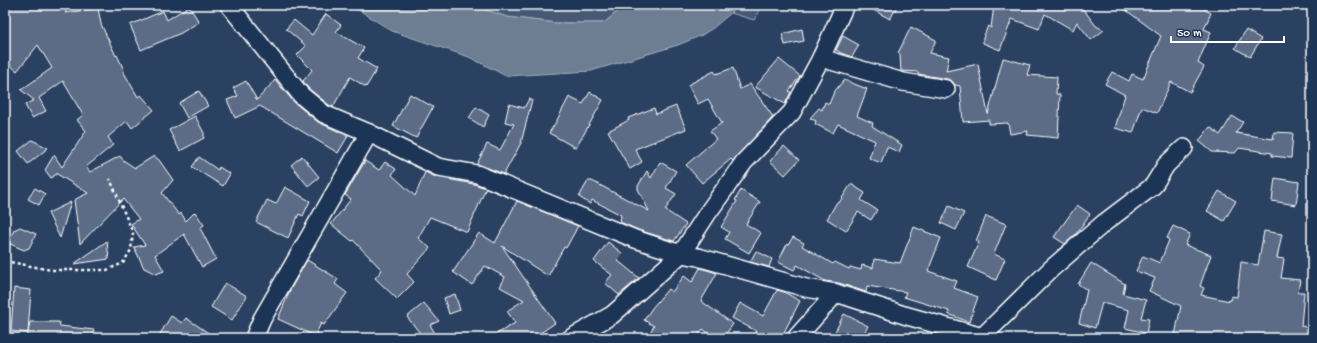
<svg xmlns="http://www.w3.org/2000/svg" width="1317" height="343" viewBox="0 0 1317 343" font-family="'Gochi Hand',sans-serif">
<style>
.green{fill:#465975;stroke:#a2acba}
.water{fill:#6d7d92;stroke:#a7b1be}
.building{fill:#5b6c86;stroke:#fff}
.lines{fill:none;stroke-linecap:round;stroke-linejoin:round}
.minor-casing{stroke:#fff;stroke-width:20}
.path{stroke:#fff;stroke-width:2.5;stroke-dasharray:3 3;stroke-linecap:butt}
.minor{stroke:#1d3557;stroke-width:17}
</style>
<rect width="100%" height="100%" fill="#2a4161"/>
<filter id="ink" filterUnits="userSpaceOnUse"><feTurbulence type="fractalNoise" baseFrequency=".025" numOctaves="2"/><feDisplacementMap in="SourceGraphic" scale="8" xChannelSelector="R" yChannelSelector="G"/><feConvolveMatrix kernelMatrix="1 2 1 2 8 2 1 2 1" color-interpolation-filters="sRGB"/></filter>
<g filter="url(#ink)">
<g class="green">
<polygon points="471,5 625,5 604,23 556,23 507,17"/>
<polygon points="734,5 762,5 754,20 731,13"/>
</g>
<polygon class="water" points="351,5 471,5 507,17 556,23 604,23 625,5 734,5 731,13 713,28 702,35 678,45 591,71 506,76 469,57 392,31"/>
<g class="building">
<polygon points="5,5 70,5 65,13 98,8 101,24 116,56 117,55 124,70 123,71 138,97 141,95 154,110 132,128 127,121 108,137 113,145 86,167 90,172 120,156 123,160 135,168 154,156 159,160 173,180 162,193 179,215 181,213 186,221 195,212 204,225 200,228 216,259 202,267 184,234 155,255 164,271 156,274 144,268 134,247 145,245 131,224 139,219 123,199 80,244 74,200 88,193 57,174 58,173 51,178 45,170 54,155 62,167 86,131 77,120 83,115 63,81 39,98 46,111 32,118 25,105 34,100 21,90 52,68 38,45 17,71 5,61"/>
<polygon points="864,5 898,5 890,19"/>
<polygon points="994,5 1074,5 1084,10 1096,26 1104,30 1091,40 1077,22 1073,30 1045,14 1039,29 1012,19 1000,50 983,43 983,38 988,26 991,28"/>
<polygon points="1119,5 1196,5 1211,13 1204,29 1211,32 1198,63 1204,67 1190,92 1171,82 1157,113 1142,107 1133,133 1115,128 1125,95 1105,84 1112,72 1129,81 1132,74 1143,79 1161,36"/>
<polygon points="189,6 199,22 181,33 141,50 130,25 163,11 167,20"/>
<polygon points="326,14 341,25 336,32 364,48 358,58 377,69 366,87 350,77 333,107 329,105 308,88 303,81 312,70 297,55 306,46 286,29 294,20 312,35"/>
<polygon points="911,27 936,40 930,53 949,57 946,71 978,64 988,114 1003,58 1030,65 1027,75 1057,77 1056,94 1060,95 1058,138 1027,135 1028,131 1010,134 1008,123 989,124 989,120 963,122 960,86 955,85 952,81 948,79 918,74 918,72 901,71 900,54 898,53"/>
<polygon points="802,29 804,41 785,45 782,34"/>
<polygon points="1246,30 1261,39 1250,57 1235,48"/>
<polygon points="843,36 859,45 852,57 841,53 836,50"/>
<polygon points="779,59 800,76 789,91 791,92 785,104 755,87"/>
<polygon points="733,68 740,89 750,84 773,117 733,161 731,159 702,183 686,165 716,139 710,131 722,123 708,99 698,104 688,85 714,71 716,74"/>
<polygon points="275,80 295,103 318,122 348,136 338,153 260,106 235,118 227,100 238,96 233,88 246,81 257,100"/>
<polygon points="844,80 867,89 857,116 873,123 872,126 902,145 899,152 887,147 881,163 869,158 875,141 838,124 833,133 815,124 816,121 810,118 819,108 822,110 825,102 829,104 834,92"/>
<polygon points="199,91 208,106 187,118 179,103"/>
<polygon points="590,92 603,100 576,148 549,133 556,122 569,97 583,104"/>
<polygon points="410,94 433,107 416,138 393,126"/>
<polygon points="529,99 532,100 521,143 504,174 477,164 487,144 500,150 514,124 505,122 509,104 524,108"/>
<polygon points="676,106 686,129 635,149 642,162 630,169 608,131 629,120 628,118 654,108 656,114"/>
<polygon points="476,107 489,115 483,127 469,118"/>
<polygon points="195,116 204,133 204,138 180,151 169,130"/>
<polygon points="1232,116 1243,122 1236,133 1273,139 1274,132 1293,133 1291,158 1272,156 1272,153 1239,148 1235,153 1212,152 1199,141 1210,127 1220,135"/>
<polygon points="32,140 48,148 28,164 18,151"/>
<polygon points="784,146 799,160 785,175 770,161"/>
<polygon points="302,156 319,177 308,186 291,165"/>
<polygon points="199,157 218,170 219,167 230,174 223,186 192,167"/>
<polygon points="365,161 379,170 385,162 396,169 392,175 415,196 425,172 436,177 474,184 486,188 467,232 430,217 418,238 430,248 407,274 414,282 397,299 375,278 382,270 353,240 352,241 331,224 351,199 345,195"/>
<polygon points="660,162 676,171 666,188 676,194 665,210 686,224 674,241 638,230 620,222 621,215 592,200 590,204 579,197 588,181 592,181 649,211 638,189 638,186 647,171 651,178"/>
<polygon points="1275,178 1299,182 1296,205 1272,201"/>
<polygon points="851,184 865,193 861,200 877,210 871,220 858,212 846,231 827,219 837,202 839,203"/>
<polygon points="285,187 310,201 303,216 299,214 288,238 256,222 267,200 276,204"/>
<polygon points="35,188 45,194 39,205 28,199"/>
<polygon points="741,190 760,202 746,224 761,233 749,253 725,239 729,232 721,227 737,201 735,200"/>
<polygon points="1219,191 1236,201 1224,221 1207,211"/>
<polygon points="517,201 578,226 566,248 564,247 548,276 502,246 555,323 533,338 490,338 515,323 507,311 524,300 500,287 505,277 485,266 472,285 453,272 479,233 495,243"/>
<polygon points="71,202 60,238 48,213"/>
<polygon points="1077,205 1090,214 1076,234 1065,244 1054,237"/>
<polygon points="949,206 964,213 956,230 941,223"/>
<polygon points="986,216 1006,224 994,254 1005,259 996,280 968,267 979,242 976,241"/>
<polygon points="1173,226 1190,234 1185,245 1211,255 1200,286 1204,288 1201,295 1230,301 1231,296 1237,297 1241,262 1258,265 1264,231 1282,234 1277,258 1284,259 1281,278 1300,280 1298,292 1304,292 1301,326 1312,328 1312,338 1188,338 1175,335 1181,306 1149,291 1155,278 1136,271 1143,256 1160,263 1169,240 1167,238"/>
<polygon points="20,227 36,234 29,248 24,250 8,243 14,230"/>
<polygon points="914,227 941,238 928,271 957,281 954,288 978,297 969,322 948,314 949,311 904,297 906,292 867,286 866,292 839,283 825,281 797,265 794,270 778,262 787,244 788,245 793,237 804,243 802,246 833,264 835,262 849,269 850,267 861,270 862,265 873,268 874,259 900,263"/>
<polygon points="107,241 109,259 74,264"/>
<polygon points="608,242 623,254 617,260 639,278 619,295 605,283 612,275 594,261"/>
<polygon points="756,251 772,259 769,267 750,262"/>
<polygon points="307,260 338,279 335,284 347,293 324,325 321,323 315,336 278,319 290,290"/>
<polygon points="1091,263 1125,284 1123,294 1146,300 1141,318 1149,319 1146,333 1125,328 1129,310 1102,303 1095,328 1079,323 1087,290 1078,284"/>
<polygon points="700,268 717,273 701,301 733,324 723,338 715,338 703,329 696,338 646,338 654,326 644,320 652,308 668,289 672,292 684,276 692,282"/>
<polygon points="225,283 247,296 232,320 211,307"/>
<polygon points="14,288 31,290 28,333 30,322 59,322 60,326 94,330 93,338 27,338 28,333 11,331"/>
<polygon points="777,290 784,292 800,301 781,338 752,338 756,331 732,318 740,303 763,316"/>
<polygon points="455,294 460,310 449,314 444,298"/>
<polygon points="424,303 439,321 430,325 438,338 424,338 407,317"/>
<polygon points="844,314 868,326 862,338 832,338"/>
<polygon points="171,316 182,323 186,318 216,338 167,338 160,334"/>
</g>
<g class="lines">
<g class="minor-casing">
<g id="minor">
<polyline points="229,5 301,95 324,114 369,133 438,167 477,174 635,239 681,254 698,257 806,288 836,293 904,315 986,338"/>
<polyline points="821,58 903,82 946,89"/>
<polyline points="982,337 1051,269 1104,223 1153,186 1166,165 1184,148"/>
<polyline points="254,338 262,319 369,133"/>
<polyline points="571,338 612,315 681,254 707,214 744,162 792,112 821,58 845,5"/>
<polyline points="796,338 836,293"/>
</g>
</g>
<polyline class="path" points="5,261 51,270 107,270 123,263 131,250 133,233 110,179"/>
<use href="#minor" class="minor"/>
</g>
</g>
<rect width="1317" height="343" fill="none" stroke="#1d3557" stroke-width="20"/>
<rect x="10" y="10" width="1297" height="323" fill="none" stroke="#fff" stroke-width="1.5" filter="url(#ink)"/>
<path d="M1171 36v6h113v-6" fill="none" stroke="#ffffff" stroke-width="2"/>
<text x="1177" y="36" font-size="12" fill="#ffffff" stroke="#1d3557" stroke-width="3" paint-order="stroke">50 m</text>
</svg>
